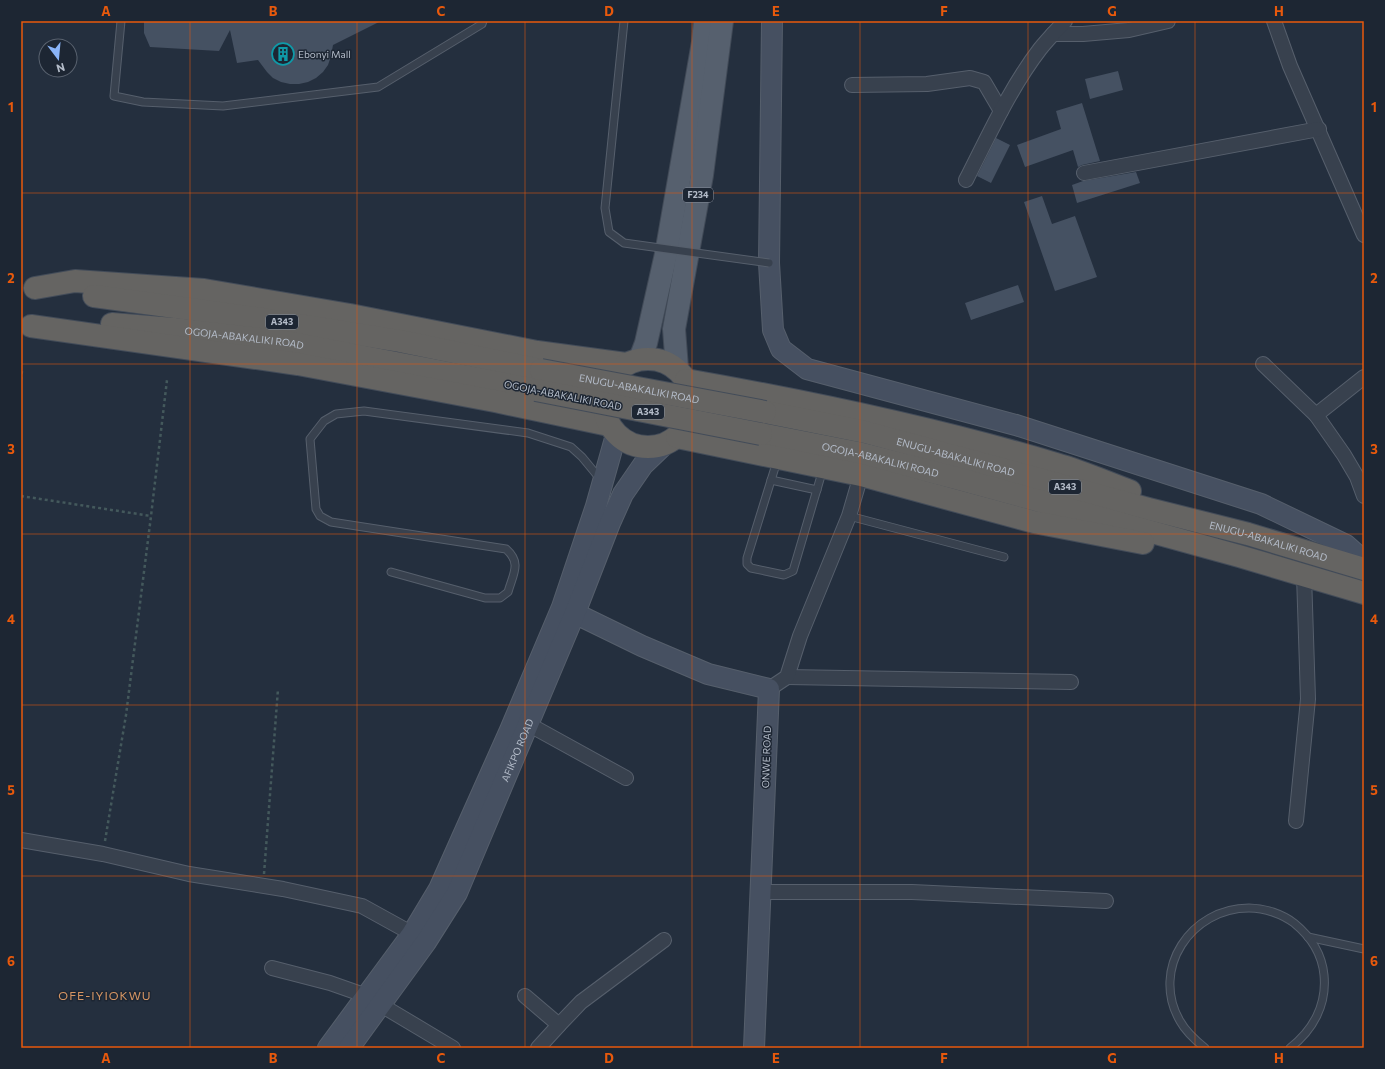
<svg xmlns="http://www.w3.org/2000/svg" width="1385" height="1069" viewBox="0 0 1385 1069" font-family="Commissioner,sans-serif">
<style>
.building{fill:#455162}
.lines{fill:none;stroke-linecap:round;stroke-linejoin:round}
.service-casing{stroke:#565f6c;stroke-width:9}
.minor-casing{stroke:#565f6c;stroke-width:16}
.secondary-casing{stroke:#565f6c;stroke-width:22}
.primary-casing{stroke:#414a57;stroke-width:24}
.trunk-casing{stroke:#434c59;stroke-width:24}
.path{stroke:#44595c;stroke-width:2.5;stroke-dasharray:3 3;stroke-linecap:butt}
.service{stroke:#38414e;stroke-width:7}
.minor{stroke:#38414e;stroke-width:14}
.secondary{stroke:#465061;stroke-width:20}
.primary{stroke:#56606e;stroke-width:22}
.trunk{stroke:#656462;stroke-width:22}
.service-bridge-casing{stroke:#565f6c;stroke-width:9;stroke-linecap:butt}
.trunk-bridge-casing{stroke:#434c59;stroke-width:24;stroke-linecap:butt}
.service-bridge{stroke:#38414e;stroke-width:7}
.trunk-bridge{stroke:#656462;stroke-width:22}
.grid{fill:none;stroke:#e8590c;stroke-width:1;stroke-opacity:0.55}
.labels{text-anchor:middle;stroke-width:3;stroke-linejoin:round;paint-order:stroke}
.shield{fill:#1d2633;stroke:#878f9c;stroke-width:1}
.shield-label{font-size:9px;font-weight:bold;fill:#b4bcc9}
.poi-label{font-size:10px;fill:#b4bcc9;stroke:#1d2633;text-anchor:start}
.street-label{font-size:10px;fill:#b4bcc9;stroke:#1d2633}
.quarter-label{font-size:12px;letter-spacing:1px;fill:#d59563;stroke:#1d2633}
.neatline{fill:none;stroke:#e8590c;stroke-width:1.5}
.grid-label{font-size:13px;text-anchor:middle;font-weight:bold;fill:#e8590c}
</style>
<rect width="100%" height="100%" fill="#242f3e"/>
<g class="building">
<polygon points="144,21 381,21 333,45 331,56 328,65 323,72 316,78 308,82 299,84 290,84 281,82 273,78 267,72 258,60 237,63 230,30 219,51 150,47 144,33"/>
<polygon points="1118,71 1123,90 1090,99 1085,79"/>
<polygon points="1082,103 1100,161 1082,165 1078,167 1073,150 1025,167 1017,145 1061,129 1056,111"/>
<polygon points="996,138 1010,145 991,183 977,176"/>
<polygon points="1136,172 1140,183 1077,203 1072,185 1083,181"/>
<polygon points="1042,196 1052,224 1075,216 1097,277 1055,291 1024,202"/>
<polygon points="1018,285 1024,302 971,320 965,303"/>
</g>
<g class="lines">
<g class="service-casing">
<g id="service">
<polyline points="121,21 114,96 143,102 223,106 378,87 482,24 483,21"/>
<polyline points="777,461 747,558 747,564 751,568 784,575 793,571 823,469"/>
<polyline points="771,480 817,490"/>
<polyline points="849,516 1004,557"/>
<path d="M391 572 485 598H500L508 592C513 574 522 563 506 549L331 522 320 516 316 509 310 439 324 421 336 414 364 411 528 433 571 447 582 457 601 480"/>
<polyline points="1308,937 1364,949"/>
<path d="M1205 1048C1195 1040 1186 1032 1180 1021 1150 969 1191 908 1249 908 1265 908 1282 914 1294 923 1310 936 1322 954 1324 975 1327 1005 1313 1030 1290 1048"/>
</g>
</g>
<g class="minor-casing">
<g id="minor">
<polyline points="1274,21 1290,66 1364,235"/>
<polyline points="1053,34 1083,34 1129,30 1168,21"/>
<polyline points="852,85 927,84 970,78 984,82 1001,111"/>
<polyline points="1084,173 1319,129"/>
<path d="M966 180C989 135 1010 88 1040 49 1048 39 1057 30 1065 21"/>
<polyline points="1263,364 1316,415 1344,455 1357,477 1364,496"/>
<polyline points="1316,415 1364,377"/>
<polyline points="787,677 1071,682"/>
<polyline points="769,689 787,677 800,636 849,516 861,475"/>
<polyline points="528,724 626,778"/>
<polyline points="1296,821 1308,699 1304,575"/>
<polyline points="21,840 103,854 189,874 283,889 362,906 420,938"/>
<polyline points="760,892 912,892 1106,901"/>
<polyline points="272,968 330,983 367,996"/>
<polyline points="525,996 559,1025"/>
<polyline points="381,1005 453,1048"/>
<polyline points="538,1048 559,1025 581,1002 664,940"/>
</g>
</g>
<g class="secondary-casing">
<g id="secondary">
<polyline points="772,21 769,263 773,330 781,349 807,369 1016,425 1261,504 1346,545 1364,561"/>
<polyline points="564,608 642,646 708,674 769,689 754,1048"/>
<polyline points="328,1048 412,934 439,889 510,730 562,607 596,506 616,435"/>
<path id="s1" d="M349 1048 426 942 457 893 575 613 610 523 623 494 643 465 665 444"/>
</g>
</g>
<g class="primary-casing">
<g id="primary">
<polyline points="640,359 646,343 666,254 703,42 705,21"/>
<polyline points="677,368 674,329 702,175 722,21"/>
</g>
</g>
<g class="trunk-casing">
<g id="trunk">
<polyline points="35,288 75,281 204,290 350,315 537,352 626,364"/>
<polyline points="94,296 263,319 400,341 541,370"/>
<path id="s2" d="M112 324 174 329 286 342 536 390"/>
<polyline points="31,326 298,364 495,401 609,425"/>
<circle cx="648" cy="403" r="44"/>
<path d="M686 380C811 402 935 428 1056 464 1081 471 1106 482 1130 491"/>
<path id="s3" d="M765 412 865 432 1149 509 1248 534 1364 569"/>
<path id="s4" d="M761 434 858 453 956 478 1239 556 1364 593"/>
<polyline points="677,437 861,475 1034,522 1143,543"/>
</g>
</g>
<g class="path">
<polyline points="21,380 22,371"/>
<polyline points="21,496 151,516"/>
<polyline points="105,841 126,715 151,516 167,380"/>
<polyline points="264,874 278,689"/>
</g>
<use href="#service" class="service"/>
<use href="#minor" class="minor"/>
<use href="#secondary" class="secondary"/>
<use href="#primary" class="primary"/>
<use href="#trunk" class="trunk"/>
<g class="service-bridge-casing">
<polyline id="service-bridge" points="624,21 605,208 609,232 624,243 769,263"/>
</g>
<g class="trunk-bridge-casing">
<g id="trunk-bridge">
<path id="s5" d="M541 370 765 412"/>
<polyline points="536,390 761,434"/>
</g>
</g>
<use href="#service-bridge" class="service-bridge"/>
<use href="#trunk-bridge" class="trunk-bridge"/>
</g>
<path class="grid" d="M190 21V1048M357 21V1048M525 21V1048M692 21V1048M860 21V1048M1028 21V1048M1195 21V1048M21 193H1364M21 364H1364M21 534H1364M21 705H1364M21 876H1364"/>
<defs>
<g id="building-ring" transform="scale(1.15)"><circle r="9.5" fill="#1d2633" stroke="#0f9aa8" stroke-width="1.5"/><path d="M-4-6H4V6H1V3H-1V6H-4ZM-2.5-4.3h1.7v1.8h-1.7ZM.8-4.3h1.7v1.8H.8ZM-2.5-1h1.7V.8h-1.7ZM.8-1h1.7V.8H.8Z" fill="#0f9aa8"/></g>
</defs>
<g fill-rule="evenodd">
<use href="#building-ring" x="283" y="54"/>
</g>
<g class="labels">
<g class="shield">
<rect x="683" y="188" width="30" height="14" rx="3"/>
<rect x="266" y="315" width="32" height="14" rx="3"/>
<rect x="632" y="405" width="32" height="14" rx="3"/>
<rect x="1049" y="480" width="32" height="14" rx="3"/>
</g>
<g class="shield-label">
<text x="698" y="198">F234</text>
<text x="282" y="325">A343</text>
<text x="648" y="415">A343</text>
<text x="1065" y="490">A343</text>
</g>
<g class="poi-label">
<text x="298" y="58">Ebonyi Mall</text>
</g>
<g class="street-label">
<text dy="4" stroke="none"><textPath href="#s2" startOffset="133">OGOJA-ABAKALIKI ROAD</textPath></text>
<text dy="4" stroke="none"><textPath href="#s5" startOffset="100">ENUGU-ABAKALIKI ROAD</textPath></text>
<text transform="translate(563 395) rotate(11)" y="4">OGOJA-ABAKALIKI ROAD</text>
<text dy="4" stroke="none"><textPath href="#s3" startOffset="196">ENUGU-ABAKALIKI ROAD</textPath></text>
<text dy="4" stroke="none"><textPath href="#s4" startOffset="122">OGOJA-ABAKALIKI ROAD</textPath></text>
<text dy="4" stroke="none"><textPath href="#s3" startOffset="520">ENUGU-ABAKALIKI ROAD</textPath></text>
<text dy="4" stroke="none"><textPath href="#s1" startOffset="344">AFIKPO ROAD</textPath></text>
<text transform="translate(766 757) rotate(-88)" y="4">ONWE ROAD</text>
</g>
<g class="quarter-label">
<text x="105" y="1000">OFE-IYIOKWU</text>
</g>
</g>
<rect width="1385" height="1069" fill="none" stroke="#1d2633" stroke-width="44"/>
<g transform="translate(58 58) rotate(164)"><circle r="19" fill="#1d2633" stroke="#59626f"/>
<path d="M0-3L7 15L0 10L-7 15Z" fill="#8ab4f8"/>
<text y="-6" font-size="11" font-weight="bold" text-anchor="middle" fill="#b4bcc9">N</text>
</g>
<rect x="22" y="22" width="1341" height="1025" class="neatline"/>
<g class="grid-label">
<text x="106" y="16">A</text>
<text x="273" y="16">B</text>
<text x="441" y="16">C</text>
<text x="609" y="16">D</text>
<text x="776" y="16">E</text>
<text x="944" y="16">F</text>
<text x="1112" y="16">G</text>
<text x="1279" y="16">H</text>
<text x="11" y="112">1</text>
<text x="1374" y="112">1</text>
<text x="11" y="283">2</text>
<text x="1374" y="283">2</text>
<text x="11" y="454">3</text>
<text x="1374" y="454">3</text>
<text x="11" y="624">4</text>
<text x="1374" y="624">4</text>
<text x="11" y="795">5</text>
<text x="1374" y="795">5</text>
<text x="11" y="966">6</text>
<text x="1374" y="966">6</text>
<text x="106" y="1063">A</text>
<text x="273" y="1063">B</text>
<text x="441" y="1063">C</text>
<text x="609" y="1063">D</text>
<text x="776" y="1063">E</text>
<text x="944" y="1063">F</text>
<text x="1112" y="1063">G</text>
<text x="1279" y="1063">H</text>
</g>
</svg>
